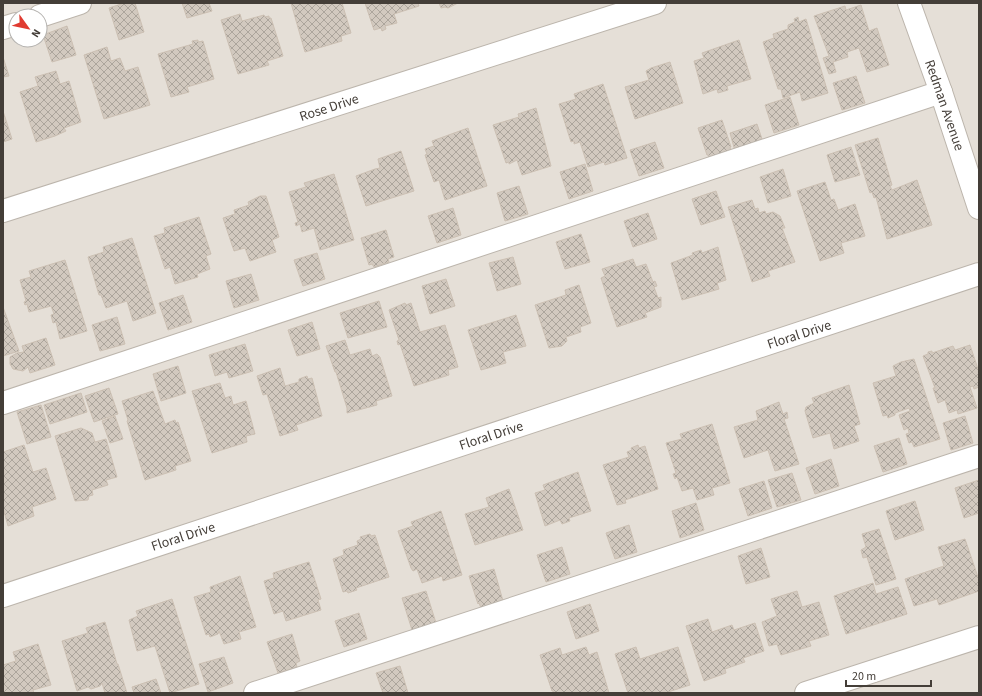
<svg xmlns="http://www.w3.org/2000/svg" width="982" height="696" viewBox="0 0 982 696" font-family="'Source Sans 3',sans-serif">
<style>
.residential{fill:#e5dfd7;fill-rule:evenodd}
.building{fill:url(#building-cross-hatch);stroke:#ccc0b3}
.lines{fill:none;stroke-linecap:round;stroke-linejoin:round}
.minor-casing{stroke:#bcb5ac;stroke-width:24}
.minor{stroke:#fff;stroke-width:22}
.labels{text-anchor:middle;stroke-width:3;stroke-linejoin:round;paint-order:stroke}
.street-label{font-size:14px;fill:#443e38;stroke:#fff}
</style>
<defs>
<pattern id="building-cross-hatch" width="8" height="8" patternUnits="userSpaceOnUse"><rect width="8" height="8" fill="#d2c9bf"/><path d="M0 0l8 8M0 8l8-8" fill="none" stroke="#aca59c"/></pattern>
</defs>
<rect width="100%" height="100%" fill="#f2eee8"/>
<path class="residential" d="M3 3H979V693H3ZM16 16H40V40H16Z"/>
<g class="building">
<polygon points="124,3 135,3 144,32 119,40 109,8"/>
<polygon points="182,3 209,3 212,11 187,18"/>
<polygon points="291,3 342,3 351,33 341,36 342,41 305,52"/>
<polygon points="365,3 418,3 419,6 394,14 397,23 385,26 386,29 382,31 381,28 374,30"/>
<polygon points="439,3 458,3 448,8 445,7 441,8"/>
<polygon points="861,5 869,31 877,28 889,65 867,72 859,48 847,52 848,57 833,62 836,72 829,74 823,58 829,56 814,16 845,6 846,10"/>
<polygon points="240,14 242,21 264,15 265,17 269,16 269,18 271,18 283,56 267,61 269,65 238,74 221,20"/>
<polygon points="798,17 799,22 806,19 828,93 802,101 800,92 783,98 781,89 778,89 763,42 774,38 773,34 788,29 788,25 795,22 794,19"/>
<polygon points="67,26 76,55 52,62 43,35"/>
<polygon points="198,40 198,42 203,41 214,79 187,87 189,92 171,97 158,54 193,44 192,41"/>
<polygon points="739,40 751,79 727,86 728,90 718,93 717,89 703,94 694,61 704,58 702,53"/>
<polygon points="107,47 111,61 120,58 125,71 138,67 150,105 104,119 84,55"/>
<polygon points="3,57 9,76 3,77"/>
<polygon points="670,62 683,103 635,119 625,87 649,80 646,71 651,68"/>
<polygon points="56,71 60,84 69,81 81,122 64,128 66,131 55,136 36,142 20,92 38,86 35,77"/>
<polygon points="856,76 865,103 842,110 833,83"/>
<polygon points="603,84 627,158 605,165 604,162 588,167 580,142 574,144 574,141 571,142 559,104 576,99 574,94"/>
<polygon points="790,97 799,125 774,133 765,105"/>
<polygon points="536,108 551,166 522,175 517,160 509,164 509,162 506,163 493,125 519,117 518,114"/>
<polygon points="3,111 12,139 3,142"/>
<polygon points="722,120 731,147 730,147 731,152 710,159 708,155 707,155 698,128"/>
<polygon points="757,124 763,142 735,151 730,133"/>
<polygon points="468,128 487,186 445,200 439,180 434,182 425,155 427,154 425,149 434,146 432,141"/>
<polygon points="878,138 892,185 890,186 892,190 917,180 932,225 887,239 876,197 874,198 872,192 870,193 855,145"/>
<polygon points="655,142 664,168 639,176 630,150"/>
<polygon points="851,147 860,175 835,182 827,155"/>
<polygon points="401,151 414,191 366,206 356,176 375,169 380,168 378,159"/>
<polygon points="585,164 593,191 569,199 560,172"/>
<polygon points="783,169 791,196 768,203 760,177"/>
<polygon points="334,174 354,240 320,250 314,228 302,232 300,224 296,226 295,223 298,222 289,192 306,187 304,183"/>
<polygon points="825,182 831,200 834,199 838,210 855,204 865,236 841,243 844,253 820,261 797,191"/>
<polygon points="519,186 528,214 505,221 497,193"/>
<polygon points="716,191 725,217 701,225 692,199"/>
<polygon points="260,196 266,196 279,237 272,240 276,252 250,261 245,248 234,251 223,218 235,214 234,210 249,205 248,202"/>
<polygon points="752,200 755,209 758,208 759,213 765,211 766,214 773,212 780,216 785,228 782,228 795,262 768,271 770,276 752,282 728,207"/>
<polygon points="453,208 461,235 437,243 428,216"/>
<polygon points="648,213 657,239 633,247 624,221"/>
<polygon points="199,217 211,254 206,256 210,269 197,274 198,277 175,284 170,267 165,269 154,236 165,233 164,228"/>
<polygon points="386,230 394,257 388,259 389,262 374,267 372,264 369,265 361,238"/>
<polygon points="581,234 590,262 565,269 556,242"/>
<polygon points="132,238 156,313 133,321 127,301 106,308 101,295 99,295 88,257 104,252 103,247"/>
<polygon points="718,247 726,280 717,283 719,289 682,300 671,263 693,255 692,253 701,250 702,253"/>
<polygon points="317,253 325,279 303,286 294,260"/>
<polygon points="513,257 521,284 497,291 489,263"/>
<polygon points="633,259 636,267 646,264 653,282 655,281 657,286 654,287 658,298 661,297 661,307 645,313 647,317 617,327 601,278 605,276 602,269"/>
<polygon points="65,260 87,331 60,339 56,322 53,323 51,315 54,314 51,306 29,312 27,304 25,305 24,302 26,301 20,280 31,277 29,271"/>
<polygon points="251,274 259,300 234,308 226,281"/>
<polygon points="446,279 455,306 430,314 422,286"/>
<polygon points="579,285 591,323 580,327 581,332 566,337 567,341 562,346 549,348 535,305 566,295 565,290"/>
<polygon points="183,295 192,322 168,330 159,303"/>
<polygon points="379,301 387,327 348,338 340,313"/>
<polygon points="405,303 406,305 411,303 420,332 445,325 458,367 448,370 449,375 414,386 400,344 398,345 397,341 399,340 389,310"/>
<polygon points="3,307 19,351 3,356"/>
<polygon points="516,315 526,346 503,352 506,363 481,370 468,330"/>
<polygon points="117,317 125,344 100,351 92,325"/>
<polygon points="312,322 320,349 297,356 288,330"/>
<polygon points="46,338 55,365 30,373 28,367 23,371 13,369 10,364 10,357 17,353 24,352 22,346"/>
<polygon points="345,340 350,355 370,349 372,356 377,354 380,357 392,396 376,401 377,405 347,413 347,408 336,372 335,372 326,346"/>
<polygon points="245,344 253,371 229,378 227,372 215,376 209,355"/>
<polygon points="970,345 979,372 979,387 974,389 973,386 970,387 977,408 958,414 957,410 949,413 945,400 938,403 933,388 935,388 923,356 928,354 928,352 932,351 932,353 953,346 955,350"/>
<polygon points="914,359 940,439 914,447 912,442 909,443 906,434 909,433 908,428 904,430 899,415 910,411 909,408 895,413 895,415 888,418 887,415 883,416 873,383 896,376 893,366 901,362"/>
<polygon points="178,366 186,393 161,401 153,374"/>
<polygon points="280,368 285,386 299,382 299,379 307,376 308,379 312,378 322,416 296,425 298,430 280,436 267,394 263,395 257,376"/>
<polygon points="220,383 225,398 231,396 233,405 246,401 255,434 246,436 247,442 212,453 192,391"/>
<polygon points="849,385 860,424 854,426 859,441 834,449 830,433 813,438 805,411 806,407 814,403 812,398"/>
<polygon points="109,388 118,414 94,422 85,396"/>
<polygon points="153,391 165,424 175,420 176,423 178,422 191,461 175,466 176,470 145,480 127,421 128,420 122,401"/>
<polygon points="81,393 87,412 50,424 44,405"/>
<polygon points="779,402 783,414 787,412 788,418 784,419 799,464 775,471 768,450 744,458 734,427 758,420 756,411"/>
<polygon points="41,405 51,437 27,444 17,412"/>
<polygon points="115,416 123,439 110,443 102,421"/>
<polygon points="965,416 973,443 951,450 943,423"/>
<polygon points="712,424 730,483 712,488 714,495 697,500 693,488 682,491 677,477 675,479 673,474 676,473 666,443 682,439 680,434"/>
<polygon points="81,428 92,433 95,442 106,439 117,477 106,480 108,485 92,490 93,495 89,496 88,500 75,501 55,436"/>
<polygon points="899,438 907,464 883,472 874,446"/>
<polygon points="24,445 33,472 46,468 56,499 32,507 34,516 8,526 3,508 3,452"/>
<polygon points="638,445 639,448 645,446 658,489 625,500 626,503 617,505 603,465 629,457 627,452 632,450 631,448"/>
<polygon points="831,459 839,486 815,494 806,468"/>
<polygon points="578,472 591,511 569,518 570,521 562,524 560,520 545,526 535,493 545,490 543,485"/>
<polygon points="792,473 801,500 777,507 768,480"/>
<polygon points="979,480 979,513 964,518 955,488"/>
<polygon points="764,481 772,508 748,516 739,489"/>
<polygon points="509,489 523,530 475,545 465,514 489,507 486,498"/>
<polygon points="915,501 924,530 895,540 886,511"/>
<polygon points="696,503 704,530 680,538 672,511"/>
<polygon points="441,511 462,575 443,581 442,576 422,583 417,569 413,571 411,568 398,531 413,526 411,522"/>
<polygon points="629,525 637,552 615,559 606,533"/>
<polygon points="879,529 896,579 876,585 867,557 863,558 861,550 866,547 862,534"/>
<polygon points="370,534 371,536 375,535 389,577 356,588 357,590 348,593 347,591 343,592 333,559 344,555 343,550 358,545 357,541 361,539 360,537"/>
<polygon points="965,539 979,580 979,591 939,605 937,599 914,606 905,579 944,566 938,547"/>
<polygon points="562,547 570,574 546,582 537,555"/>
<polygon points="761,548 770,577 746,584 738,556"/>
<polygon points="309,562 321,599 318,600 321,610 286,621 283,611 274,614 264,581 274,578 273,573"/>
<polygon points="494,569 503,601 481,608 479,603 478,604 469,576"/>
<polygon points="240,576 256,627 239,632 241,639 224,644 219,631 218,634 210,637 209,634 206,635 194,597 211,592 210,587"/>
<polygon points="873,583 876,594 898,587 907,614 846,634 834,596"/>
<polygon points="426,591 436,623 412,630 402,598"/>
<polygon points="797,591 802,607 819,602 829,635 809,641 811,646 781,655 777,644 769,646 762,622 777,616 771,599"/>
<polygon points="172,599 199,684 170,693 155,646 137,651 129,620 138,616 136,611"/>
<polygon points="590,604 599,631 576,639 567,612"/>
<polygon points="359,613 367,639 344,647 335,621"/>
<polygon points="708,619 712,632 732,625 734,630 755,623 764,651 743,658 745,662 725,669 726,673 704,681 686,626"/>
<polygon points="105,622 117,664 118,664 127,693 105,693 102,683 100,686 91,689 88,687 77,691 62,641 88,633 86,628"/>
<polygon points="292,634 300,661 296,663 297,667 278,673 267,642"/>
<polygon points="38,644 51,685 33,690 34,693 3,693 3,665 16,661 13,652"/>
<polygon points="586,647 589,655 597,652 609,693 554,693 553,691 552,691 540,655 560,648 562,655"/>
<polygon points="636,647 640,659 678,647 690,685 665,693 628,693 615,654"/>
<polygon points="224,657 233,683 208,692 199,664"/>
<polygon points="400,666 408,693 383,693 376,673"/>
<polygon points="156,679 161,693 134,693 132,687"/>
</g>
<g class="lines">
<g class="minor-casing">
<g id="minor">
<polyline points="909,3 941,92 979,208"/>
<polyline points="40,16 80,3"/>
<polyline points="3,28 16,24"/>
<polyline points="3,211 655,3"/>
<polyline points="3,403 941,92"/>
<polyline points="3,596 979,274"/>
<polyline points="255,693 979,456"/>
<polyline points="806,693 979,637"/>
</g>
</g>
<use href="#minor" class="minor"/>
</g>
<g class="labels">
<g class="street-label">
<text transform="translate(945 105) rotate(71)" y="5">Redman Avenue</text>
<text transform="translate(329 107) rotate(-18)" y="5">Rose Drive</text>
<text transform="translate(799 334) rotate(-18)" y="5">Floral Drive</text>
<text transform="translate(491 435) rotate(-18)" y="5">Floral Drive</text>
<text transform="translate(183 536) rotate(-18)" y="5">Floral Drive</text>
</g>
</g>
<rect width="982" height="696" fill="none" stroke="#443e38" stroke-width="8"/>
<g transform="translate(28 28) rotate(123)"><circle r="19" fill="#ffffff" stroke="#b4b2af"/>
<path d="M0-3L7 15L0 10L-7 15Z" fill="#e03b31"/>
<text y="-6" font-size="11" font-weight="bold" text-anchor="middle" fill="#443e38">N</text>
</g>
<path d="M846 680v6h85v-6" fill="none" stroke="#443e38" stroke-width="2"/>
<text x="852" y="680" font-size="12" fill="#443e38" stroke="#ffffff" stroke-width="3" paint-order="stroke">20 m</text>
</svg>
